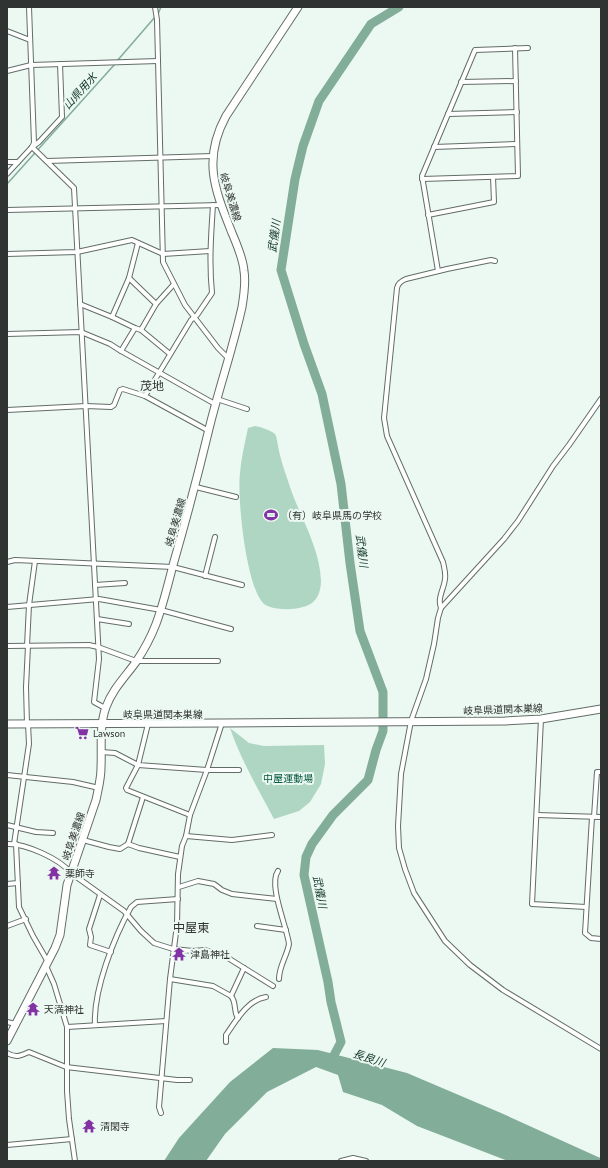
<svg xmlns="http://www.w3.org/2000/svg" width="608" height="1168" viewBox="0 0 608 1168" font-family="'PT Sans','Noto Sans JP',sans-serif">
<style>
.green{fill:#aed6c3}
.water{fill:#82ad99}
.lines{fill:none;stroke-linecap:round;stroke-linejoin:round}
.stream{stroke:#82ad99;stroke-width:1.5}
.river{stroke:#82ad99;stroke-width:9}
.minor-casing{stroke:#636d68;stroke-width:6}
.primary-casing{stroke:#636d68;stroke-width:9}
.minor{stroke:#fff;stroke-width:4}
.primary{stroke:#fff;stroke-width:7}
.labels{text-anchor:middle;stroke-width:4;stroke-linejoin:round;paint-order:stroke}
.street-label{font-size:10px;fill:#2f3331;stroke:#ecf8f2}
.poi-label{font-size:10px;fill:#2f3331;stroke:#ecf8f2;text-anchor:start}
.park-label{font-size:10px;fill:#02573d;stroke:#ecf8f2}
.water-label{font-size:11px;font-style:italic;fill:#113728;stroke:#ecf8f2}
.quarter-label{font-size:12px;fill:#2f3331;stroke:#ecf8f2}
</style>
<rect width="100%" height="100%" fill="#ecf8f2"/>
<g class="green">
<path d="M255 426C261 427 270 430 275 434 277 437 277 442 278 446 280 458 284 469 288 481 298 514 320 546 321 581 321 587 319 597 314 601 306 611 272 612 263 603 246 585 237 498 240 473 241 458 245 443 248 428Z"/>
<path d="M230 728 249 743 264 746 324 745 325 764 321 784 310 802 299 811 274 819C258 789 241 760 230 728Z"/>
</g>
<polygon class="water" points="273,1048 318,1050 407,1073 501,1113 598,1157 601,1158 601,1161 508,1161 417,1126 382,1105 343,1092 338,1075 316,1067 267,1092 225,1134 206,1161 164,1161 179,1138 230,1082"/>
<g class="lines">
<g class="stream">
<polyline points="158,14 161,7"/>
<polyline points="117,61 155,17"/>
<polyline points="7,184 115,64"/>
</g>
<polyline class="river" points="332,1059 341,1042 331,1002 328,982 304,875 306,857 312,844 333,815 368,780 376,750 383,731 383,692 360,631 350,563 341,484 322,394 304,344 281,270 295,179 303,146 319,101 371,24 399,7"/>
<g class="minor-casing">
<g id="minor">
<polyline points="29,7 34,143 32,147"/>
<polyline points="155,7 157,20 163,262 185,305 218,348 228,358"/>
<polyline points="7,31 30,40"/>
<polyline points="7,71 31,65 158,61"/>
<polyline points="461,82 516,81"/>
<polyline points="448,114 517,112"/>
<polyline points="32,147 74,188 99,659 94,702 105,708"/>
<polyline points="434,147 517,144"/>
<polyline points="47,161 213,156"/>
<polyline points="7,162 18,162"/>
<polyline points="7,174 32,147 39,142 62,117 60,64"/>
<polyline points="422,179 518,176 515,48"/>
<polyline points="7,210 221,205"/>
<polyline points="428,215 494,202 493,177"/>
<polyline points="7,254 77,252 132,240 163,254 210,251"/>
<polyline points="438,271 422,176 475,50 528,48"/>
<polyline points="129,278 156,304"/>
<polyline points="80,304 112,317 135,328 141,330 170,354"/>
<polyline points="112,317 129,278 138,243"/>
<polyline points="141,330 156,304 174,284"/>
<polyline points="7,334 81,332 110,344 121,351 215,404"/>
<polyline points="121,351 135,328"/>
<path d="M145 396 191 320 197 315 212 293C209 263 211 235 213 205"/>
<polyline points="217,399 247,409"/>
<polyline points="601,399 569,445 553,466 518,521 504,539 441,608 438,618 434,644 426,679 411,721 401,774 398,826 399,848 405,869 414,893 445,941 470,965 503,990 601,1049"/>
<polyline points="7,410 86,406 111,407 114,405 120,390 123,389 145,396 209,431"/>
<polyline points="196,487 236,497"/>
<polyline points="7,562 15,560 173,567 242,585"/>
<polyline points="205,576 215,537"/>
<polyline points="95,585 125,583"/>
<polyline points="7,607 99,599 161,610 231,629"/>
<path d="M441 608C437 598 444 589 445 579 446 573 444 567 443 562L387 436 384 418 397 288C398 283 401 281 406 279L447 269 491 260 495 261"/>
<polyline points="97,619 129,624"/>
<polyline points="7,646 89,645 98,647 136,661 218,661"/>
<polyline points="27,646 29,605 35,561"/>
<polyline points="541,719 532,904 586,907"/>
<polyline points="27,724 26,687 28,646"/>
<polyline points="148,724 138,765 207,770 239,770"/>
<polyline points="101,752 115,753 138,765 126,788 127,790 190,815"/>
<polyline points="7,775 73,782 99,788"/>
<polyline points="537,815 601,817"/>
<polyline points="592,817 585,933 591,938 601,939"/>
<polyline points="594,817 597,772 601,772"/>
<polyline points="7,825 36,832 53,833"/>
<polyline points="186,836 232,840 272,835"/>
<polyline points="83,840 109,847 120,849 128,844 139,848 180,857"/>
<path d="M7 844C25 843 60 859 71 873L124 911 141 931 154 943 173 949 193 951 205 950 215 953 228 958 273 986"/>
<polyline points="14,844 29,744 28,724"/>
<polyline points="16,844 19,907 33,936 48,962"/>
<polyline points="128,844 143,797"/>
<path d="M278 871C268 885 287 927 289 944 287 956 279 966 279 979"/>
<polyline points="7,884 18,883"/>
<polyline points="179,887 198,881 214,884 222,890 232,894 277,899"/>
<polyline points="100,895 89,929 91,937 90,945 111,952"/>
<polyline points="7,926 26,919"/>
<polyline points="257,926 286,930"/>
<polyline points="46,966 54,984 67,1027 67,1091 69,1119 75,1161"/>
<polyline points="170,979 213,986 231,996 244,968"/>
<path d="M231 996C237 1003 233 1011 238 1018"/>
<polyline points="7,1022 16,1024"/>
<path d="M95 1025C93 991 114 937 131 907L137 902 178 899"/>
<polyline points="67,1027 166,1021"/>
<path d="M226 1042V1035C236 1021 247 1000 266 997"/>
<path d="M7 1053C16 1058 20 1056 29 1052L66 1067 177 1080H190"/>
<polyline points="161,1113 159,1107 170,979 177,925 178,874 182,846 186,836 190,815 207,770 222,723"/>
<polyline points="7,1145 72,1139"/>
<polyline points="341,1161 353,1158 366,1161"/>
</g>
</g>
<g class="primary-casing">
<g id="primary">
<polyline points="7,724 222,723 505,721 541,719 601,709"/>
<path d="M7 1041 55 948 60 935 67 885 96 800C98 790 101 779 101 768 102 748 99 726 106 707 112 690 125 677 136 662 144 650 151 637 156 624 163 605 168 585 173 565 186 520 198 475 209 429 219 388 233 348 242 307 244 295 246 283 244 271 243 258 237 245 232 233 215 190 202 160 226 116L298 7"/>
</g>
</g>
<use href="#minor" class="minor"/>
<use href="#primary" class="primary"/>
</g>
<defs>
<g id="stadium-bare" transform="scale(1.08)"><path d="M0-5a6.5 5 0 1 0 0 10a6.5 5 0 1 0 0-10ZM-3.5-1.8h7v3.6h-7Z" fill="#8232a2" stroke="#ecf8f2" stroke-width="2.5" paint-order="stroke"/></g>
<g id="supermarket-bare" transform="scale(1.08)"><path d="M-6-5.5h2.5l.6 2H6L4.5 2H-2.5L-4.4-4H-6ZM-1.5 3.2a1.3 1.3 0 1 0 .1 0ZM3 3.2a1.3 1.3 0 1 0 .1 0Z" fill="#8232a2" stroke="#ecf8f2" stroke-width="2.5" paint-order="stroke"/></g>
<g id="temple-bare" transform="scale(1.08)"><path d="M0-6L5-2H3V0L6.5 2.5H4V6H1.5V3h-3V6H-4V2.5H-6.5L-3 0V-2H-5Z" fill="#8232a2" stroke="#ecf8f2" stroke-width="2.5" paint-order="stroke"/></g>
</defs>
<g fill-rule="evenodd">
<use href="#stadium-bare" x="271" y="515"/>
<use href="#supermarket-bare" x="82" y="733"/>
<use href="#temple-bare" x="54" y="873"/>
<use href="#temple-bare" x="179" y="954"/>
<use href="#temple-bare" x="33" y="1009"/>
<use href="#temple-bare" x="89" y="1126"/>
</g>
<g class="labels">
<g class="street-label">
<text transform="translate(231 197) rotate(73)" y="4">岐阜美濃線</text>
<text transform="translate(175 522) rotate(-74)" y="4">岐阜美濃線</text>
<text transform="translate(503 709) rotate(-2)" y="4">岐阜県道関本巣線</text>
<text x="163" y="718">岐阜県道関本巣線</text>
<text transform="translate(73 836) rotate(-71)" y="4">岐阜美濃線</text>
</g>
<g class="poi-label">
<text x="282" y="519">（有）岐阜県馬の学校</text>
<text x="93" y="737">Lawson</text>
<text x="65" y="877">薬師寺</text>
<text x="190" y="958">津島神社</text>
<text x="44" y="1013">天満神社</text>
<text x="100" y="1130">清閑寺</text>
</g>
<g class="park-label">
<text x="288" y="782">中屋運動場</text>
</g>
<g class="water-label">
<text transform="translate(80 91) rotate(-48)" y="4">山県用水</text>
<text transform="translate(274 236) rotate(-82)" y="4">武儀川</text>
<text transform="translate(362 551) rotate(83)" y="4">武儀川</text>
<text transform="translate(320 892) rotate(79)" y="4">武儀川</text>
<text transform="translate(369 1058) rotate(18)" y="4">長良川</text>
</g>
<g class="quarter-label">
<text x="152" y="390">茂地</text>
<text x="191" y="932">中屋東</text>
</g>
</g>
<rect width="608" height="1168" fill="none" stroke="#2f3331" stroke-width="16"/>
</svg>
